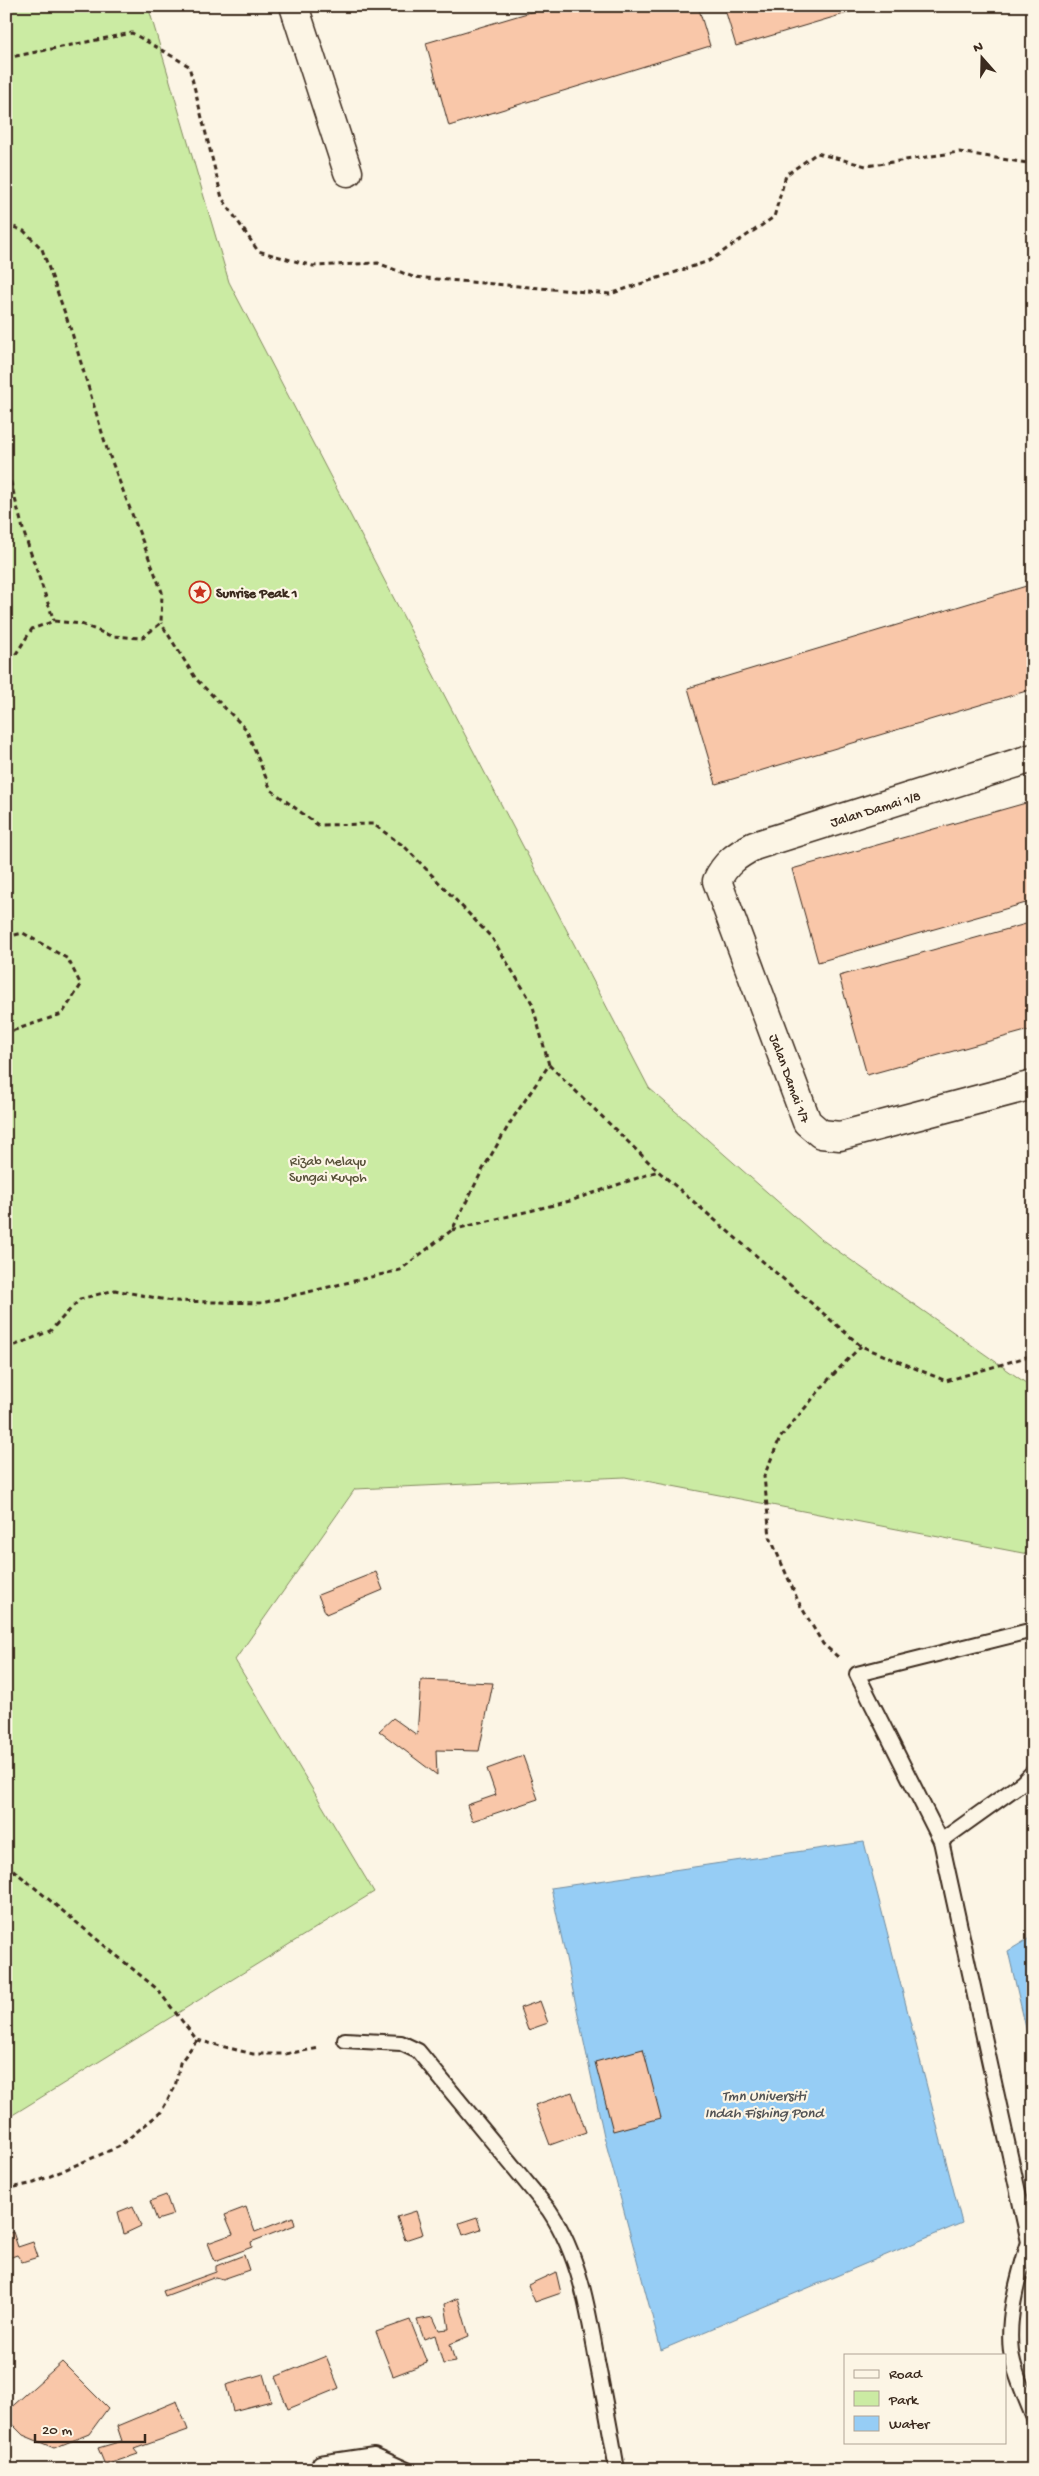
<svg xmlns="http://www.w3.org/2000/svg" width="1039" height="2476" viewBox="0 0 1039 2476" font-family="'Gochi Hand',sans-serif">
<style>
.green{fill:#cbeba3;stroke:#838a60}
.water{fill:#96cdf5;stroke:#728c9f}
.building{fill:#f9c7a9;stroke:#3b2a1e}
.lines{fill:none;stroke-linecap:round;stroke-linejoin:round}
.lane-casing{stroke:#3b2a1e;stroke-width:18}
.street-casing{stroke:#3b2a1e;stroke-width:31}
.path{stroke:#3b2a1e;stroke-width:3;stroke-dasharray:5 4;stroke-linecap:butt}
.lane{stroke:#fcf5e5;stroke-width:14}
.street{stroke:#fcf5e5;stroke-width:28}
.labels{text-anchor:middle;stroke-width:4.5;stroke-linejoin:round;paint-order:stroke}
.poi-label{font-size:14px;font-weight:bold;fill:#3b2a1e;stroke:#fcf5e5;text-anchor:start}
.street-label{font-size:14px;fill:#3b2a1e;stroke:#fcf5e5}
.park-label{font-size:14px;fill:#585139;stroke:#fcf5e5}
.water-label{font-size:15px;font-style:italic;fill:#525354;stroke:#fcf5e5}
</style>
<rect width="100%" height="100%" fill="#fcf5e5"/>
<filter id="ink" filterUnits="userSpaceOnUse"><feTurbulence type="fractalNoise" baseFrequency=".02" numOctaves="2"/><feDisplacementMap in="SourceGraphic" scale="10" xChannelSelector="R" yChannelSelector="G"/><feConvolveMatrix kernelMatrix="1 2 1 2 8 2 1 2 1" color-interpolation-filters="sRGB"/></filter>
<g filter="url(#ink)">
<polygon class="green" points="6,6 148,6 229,282 649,1088 818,1237 1033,1388 1033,1555 625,1477 355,1489 235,1660 374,1892 6,2119"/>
<g class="water">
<polygon points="864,1842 962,2223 661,2350 604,2136 551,1888"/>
<polygon points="1033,1936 1033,2058 1008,1951"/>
</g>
<g class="building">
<polygon points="551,6 698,6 710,46 449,126 426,43"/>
<polygon points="724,6 871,6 736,46"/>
<polygon points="1033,584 1033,689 716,784 688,688"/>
<polygon points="1033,801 1033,901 818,962 792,869"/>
<polygon points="1033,922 1033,1029 867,1075 839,976"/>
<polygon points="376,1572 383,1590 326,1614 318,1595"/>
<polygon points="421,1680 493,1683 479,1751 436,1750 437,1775 379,1731 393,1718 417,1735"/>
<polygon points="523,1756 538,1799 472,1821 467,1805 496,1795 487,1769"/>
<polygon points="540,2001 548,2023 528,2030 520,2008"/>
<polygon points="643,2049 661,2118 613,2131 595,2062"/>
<polygon points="572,2092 586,2132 550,2145 535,2105"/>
<polygon points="166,2195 173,2215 157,2220 150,2201"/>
<polygon points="133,2206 141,2226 124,2234 118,2212"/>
<polygon points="246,2207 255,2232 293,2217 295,2225 251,2242 252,2247 215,2261 208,2243 233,2234 225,2215"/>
<polygon points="416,2211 423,2234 405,2240 397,2217"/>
<polygon points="477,2217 481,2229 463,2235 459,2223"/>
<polygon points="13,2232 18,2247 33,2242 38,2257 22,2262 17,2255 6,2259 6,2234"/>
<polygon points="244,2255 249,2270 223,2279 216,2277 165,2296 163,2291 216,2272 216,2266"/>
<polygon points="556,2272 561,2293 535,2302 528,2285"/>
<polygon points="458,2298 469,2336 450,2344 455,2362 443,2364 435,2335 424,2339 417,2320 433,2317 439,2330 449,2329 445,2304"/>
<polygon points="410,2320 427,2363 393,2376 376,2332"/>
<polygon points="326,2356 339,2388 288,2409 275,2377"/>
<polygon points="62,2362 108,2408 89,2434 54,2448 23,2435 6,2418 6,2412"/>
<polygon points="263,2374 271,2401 233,2411 226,2385"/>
<polygon points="177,2401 188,2430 134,2449 138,2454 105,2465 98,2448 122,2441 117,2426"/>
</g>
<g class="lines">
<g class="lane-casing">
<g id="lane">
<path d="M1033 1630 857 1674 941 1841 1029 2242C1018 2277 1004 2326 1013 2362 1018 2381 1026 2399 1033 2416"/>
<polyline points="941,1841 1022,1783 1033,1772"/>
<path d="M345 2040 401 2043 418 2051 549 2210C579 2255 588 2308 597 2361 604 2397 611 2433 617 2470"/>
<polyline points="320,2463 374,2455 407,2470"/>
</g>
</g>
<g class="street-casing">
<g id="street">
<polyline points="294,6 348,172"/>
<path id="s1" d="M1033 758 754 846C737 855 725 863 717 881L807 1122 821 1134 840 1136 1033 1085"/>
</g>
</g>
<g class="path">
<polyline points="6,58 132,33 189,66 222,198 258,251 313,266 378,263 413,277 610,294 709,261 774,217 786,175 817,153 866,166 959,152 1033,164"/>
<polyline points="6,224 24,231 42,249 72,333 107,449 162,592 161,623 142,638 111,636 81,624 54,621 32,629 14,657 6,663"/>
<polyline points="6,464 24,533 54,621"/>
<polyline points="6,937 23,933 68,959 81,985 62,1014 6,1033"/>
<polyline points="549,1065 658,1171 861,1346 946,1381 1033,1355"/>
<polyline points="452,1230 570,1201 658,1171"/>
<polyline points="6,1349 50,1331 80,1299 115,1290 172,1301 262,1303 400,1270 452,1230 483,1169 513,1118 549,1065 532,1003 492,938 405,847 373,824 318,825 271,790 246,729 196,679 161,623"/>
<polyline points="838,1657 823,1644 799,1603 770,1537 764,1476 780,1438 829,1379 861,1346"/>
<polyline points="6,1864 157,1989 197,2040 253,2054 285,2054 320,2048"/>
<polyline points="6,2189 34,2183 118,2147 161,2112 175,2087 180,2063 197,2040"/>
</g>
<use href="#lane" class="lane"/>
<use href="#street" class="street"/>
</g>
</g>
<defs>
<g id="sight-ring" transform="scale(1.125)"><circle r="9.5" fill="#fcf5e5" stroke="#c8321e" stroke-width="1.5"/><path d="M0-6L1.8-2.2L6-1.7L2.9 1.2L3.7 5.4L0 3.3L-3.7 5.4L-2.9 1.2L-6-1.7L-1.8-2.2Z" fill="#c8321e"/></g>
</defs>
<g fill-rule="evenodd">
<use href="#sight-ring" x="200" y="592"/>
</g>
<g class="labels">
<g class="poi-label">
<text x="216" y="597">Sunrise Peak 1</text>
</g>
<g class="street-label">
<text transform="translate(875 808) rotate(-17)" y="5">Jalan Damai 1/8</text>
<text dy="5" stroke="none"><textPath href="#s1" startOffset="555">Jalan Damai 1/7</textPath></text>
</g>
<g class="park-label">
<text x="328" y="1165">Rizab Melayu<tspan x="328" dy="16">Sungai Kuyoh</tspan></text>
</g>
<g class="water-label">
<text x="764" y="2100">Tmn Universiti<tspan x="764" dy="17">Indah Fishing Pond</tspan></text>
</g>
</g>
<rect width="1039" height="2476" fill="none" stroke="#fcf5e5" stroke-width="25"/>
<rect x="12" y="12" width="1014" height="2451" fill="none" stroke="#3b2a1e" stroke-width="2" filter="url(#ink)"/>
<rect x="844" y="2354" width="162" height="90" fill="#fcf5e5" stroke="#afa495"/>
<rect x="854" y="2370" width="25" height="8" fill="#fcf5e5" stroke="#afa495"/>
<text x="889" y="2378" font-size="15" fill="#3b2a1e">Road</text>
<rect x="854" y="2391" width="25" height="15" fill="#cbeba3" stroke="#afa495"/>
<text x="889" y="2404" font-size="15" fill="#3b2a1e">Park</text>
<rect x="854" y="2416" width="25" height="15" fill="#96cdf5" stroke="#afa495"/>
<text x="889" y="2428" font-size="15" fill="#3b2a1e">Water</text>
<g transform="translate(982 58) rotate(340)" stroke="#fcf5e5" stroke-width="4" paint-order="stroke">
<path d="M0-4L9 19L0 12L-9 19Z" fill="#3b2a1e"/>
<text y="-8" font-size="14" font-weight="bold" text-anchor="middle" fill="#3b2a1e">N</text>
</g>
<path d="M35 2434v8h110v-8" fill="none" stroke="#3b2a1e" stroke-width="2.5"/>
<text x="42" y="2434" font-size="15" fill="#3b2a1e" stroke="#fcf5e5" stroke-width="4" paint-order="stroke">20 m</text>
</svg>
